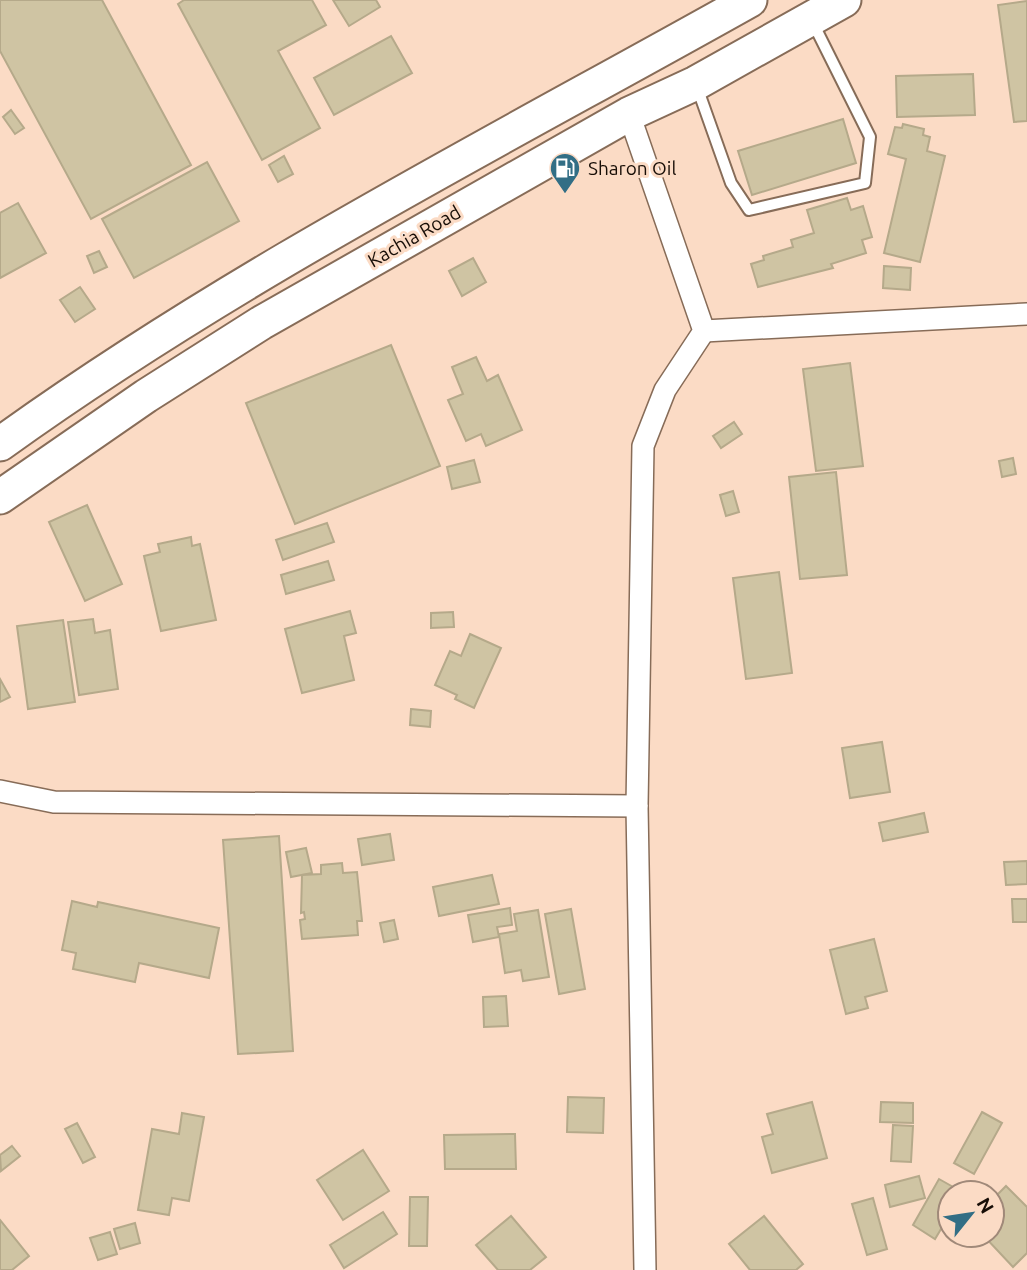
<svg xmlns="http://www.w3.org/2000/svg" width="1027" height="1270" viewBox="0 0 1027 1270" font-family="Ubuntu,sans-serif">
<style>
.building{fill:#cfc4a3;stroke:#b5a98a;stroke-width:2}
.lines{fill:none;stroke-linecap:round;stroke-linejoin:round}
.service-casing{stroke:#876c58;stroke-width:14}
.minor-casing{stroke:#876c58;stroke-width:24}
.primary-casing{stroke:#876c58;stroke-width:37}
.service{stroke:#fff;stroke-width:10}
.minor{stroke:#fff;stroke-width:21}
.primary{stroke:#fff;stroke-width:33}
.labels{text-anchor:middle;stroke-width:6;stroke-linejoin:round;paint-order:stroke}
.poi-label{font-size:19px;fill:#170d06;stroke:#fbdbc5;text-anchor:start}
.street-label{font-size:19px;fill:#170d06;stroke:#fbdbc5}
</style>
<rect width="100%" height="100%" fill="#fbdbc5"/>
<g class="building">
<polygon points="0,0 102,0 191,165 91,219 0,51"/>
<polygon points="184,0 312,0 326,25 278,51 320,128 262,160 178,4"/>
<polygon points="333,0 376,0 380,7 349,26"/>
<polygon points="1027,1 1027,121 1014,122 998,5"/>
<polygon points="391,36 412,73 334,115 314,78"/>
<polygon points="973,74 975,115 897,117 896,76"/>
<polygon points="11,110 24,128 15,134 3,117"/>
<polygon points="843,119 856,163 752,195 738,151"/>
<polygon points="903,124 924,129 923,135 930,137 927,151 945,156 920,262 884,253 906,159 888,154 895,127 902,128"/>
<polygon points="284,156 293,174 278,182 269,165"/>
<polygon points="207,162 239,221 134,278 102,219"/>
<polygon points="847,198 851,210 863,206 872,237 862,240 866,253 831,264 833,268 758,287 751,264 764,260 763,256 793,247 791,240 814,233 807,210"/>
<polygon points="18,203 46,253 0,278 0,213"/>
<polygon points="99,251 107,267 94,273 87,256"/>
<polygon points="473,258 486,282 462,296 449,271"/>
<polygon points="884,266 911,268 910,290 883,288"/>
<polygon points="80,287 95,309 75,322 60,300"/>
<polygon points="391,345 440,466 295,524 246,403"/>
<polygon points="476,357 487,381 498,375 522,430 486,446 481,434 466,441 448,400 463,394 452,367"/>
<polygon points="850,363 863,466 816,471 803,369"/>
<polygon points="734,422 742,434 721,448 713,436"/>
<polygon points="1013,458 1016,474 1002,477 999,461"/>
<polygon points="474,460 480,482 452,489 447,467"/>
<polygon points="836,472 847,575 800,579 789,477"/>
<polygon points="733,491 739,512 726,516 720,495"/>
<polygon points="87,505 122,584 85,601 49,522"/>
<polygon points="327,523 334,542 283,560 276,540"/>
<polygon points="191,537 192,546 200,544 216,620 161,631 144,556 160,552 158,544"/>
<polygon points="328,561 334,580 286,594 281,575"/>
<polygon points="779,572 792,673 746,679 733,578"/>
<polygon points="350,611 356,633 344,636 354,680 302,693 285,629"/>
<polygon points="453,612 454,627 431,628 431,613"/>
<polygon points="93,619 95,633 110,630 118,689 79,695 68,622"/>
<polygon points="63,620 75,702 28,709 17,626"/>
<polygon points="470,634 501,648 474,708 455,699 457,695 435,685 450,651 461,656"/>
<polygon points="0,679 10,697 0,702"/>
<polygon points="411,709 431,711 430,727 410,725"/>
<polygon points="882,742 890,792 850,798 842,748"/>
<polygon points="924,813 928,832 883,841 879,823"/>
<polygon points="390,834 394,860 362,865 358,839"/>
<polygon points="279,836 293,1051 238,1054 223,840"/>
<polygon points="306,848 312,873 291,877 286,852"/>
<polygon points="1027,861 1027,884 1006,885 1004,862"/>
<polygon points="342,863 343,873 357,872 362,921 357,921 358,935 302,939 300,920 305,919 304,912 301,913 302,875 321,874 321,865"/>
<polygon points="492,875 499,904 439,916 433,887"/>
<polygon points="1012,899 1027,899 1027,922 1013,922"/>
<polygon points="72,901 97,907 98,902 219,928 209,978 139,963 135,982 73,969 76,953 62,950"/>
<polygon points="510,908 512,925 497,927 499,937 473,942 468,915"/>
<polygon points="571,909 585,989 559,994 545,914"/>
<polygon points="538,910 549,977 523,981 521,970 505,973 499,934 517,931 514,914"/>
<polygon points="394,920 398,939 384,942 380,923"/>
<polygon points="874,939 887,991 865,997 868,1008 846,1014 830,950"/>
<polygon points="506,996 508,1026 484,1027 483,997"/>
<polygon points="568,1097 604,1098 603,1133 567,1132"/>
<polygon points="812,1102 827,1158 772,1173 762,1137 773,1134 767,1114"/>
<polygon points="881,1102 913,1103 913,1123 880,1122"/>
<polygon points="982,1112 1002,1123 974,1174 954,1163"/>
<polygon points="182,1113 204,1117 189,1201 172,1198 169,1215 138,1210 152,1129 179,1134"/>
<polygon points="77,1123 95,1157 83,1163 65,1129"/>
<polygon points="893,1125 913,1126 911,1162 891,1161"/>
<polygon points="515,1134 516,1169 445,1169 444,1135"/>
<polygon points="12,1146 20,1156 1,1171 0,1155"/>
<polygon points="363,1150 389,1191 343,1220 317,1180"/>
<polygon points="919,1176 925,1198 890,1207 885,1185"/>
<polygon points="939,1179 962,1192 950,1193 950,1214 935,1239 913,1225"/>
<polygon points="1006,1186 1027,1207 1027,1253 1013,1267 983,1235 992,1235 992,1200"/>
<polygon points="410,1197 428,1197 427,1246 409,1246"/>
<polygon points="873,1198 887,1249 867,1255 852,1204"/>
<polygon points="383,1212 397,1234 344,1268 330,1245"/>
<polygon points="511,1216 546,1257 530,1270 498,1270 476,1245"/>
<polygon points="764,1216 803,1264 796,1270 750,1270 729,1244"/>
<polygon points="0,1220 29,1256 12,1270 0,1270"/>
<polygon points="135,1223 140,1243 120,1249 114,1229"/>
<polygon points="110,1232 117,1254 98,1260 90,1238"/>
</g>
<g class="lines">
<g class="service-casing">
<polyline id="service" points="697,87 731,183 749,210 865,183 870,137 812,21"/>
</g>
<g class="minor-casing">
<g id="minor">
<polyline points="629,114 704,331 665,390 643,446 637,806 645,1270"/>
<polyline points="704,331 1027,314"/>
<polyline points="0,791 54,802 637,806"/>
</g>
</g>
<g class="primary-casing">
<g id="primary">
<path d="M0 444C236 274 497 142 750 0"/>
<polyline points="0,497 146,396 261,323 629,114 696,83 844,0"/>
</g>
</g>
<use href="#service" class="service"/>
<use href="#minor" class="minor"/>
<use href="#primary" class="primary"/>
</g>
<defs>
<g id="fuel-pin" transform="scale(1.575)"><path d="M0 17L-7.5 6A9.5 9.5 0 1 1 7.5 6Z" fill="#326e85" stroke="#fbdbc5"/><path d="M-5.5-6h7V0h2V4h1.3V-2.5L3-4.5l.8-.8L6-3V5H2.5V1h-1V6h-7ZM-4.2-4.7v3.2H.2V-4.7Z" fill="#fff"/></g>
</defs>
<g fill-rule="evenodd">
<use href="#fuel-pin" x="565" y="168"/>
</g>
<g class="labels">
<g class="poi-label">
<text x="588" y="175">Sharon Oil</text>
</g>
<g class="street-label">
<text transform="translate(414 236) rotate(-30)" y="7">Kachia Road</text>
</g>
</g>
<g transform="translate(971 1214) rotate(60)"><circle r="33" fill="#fbdbc5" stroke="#a08979" stroke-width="2"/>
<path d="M0-5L12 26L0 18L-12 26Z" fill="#326e85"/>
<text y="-10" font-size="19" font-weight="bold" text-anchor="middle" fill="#170d06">N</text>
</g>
</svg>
